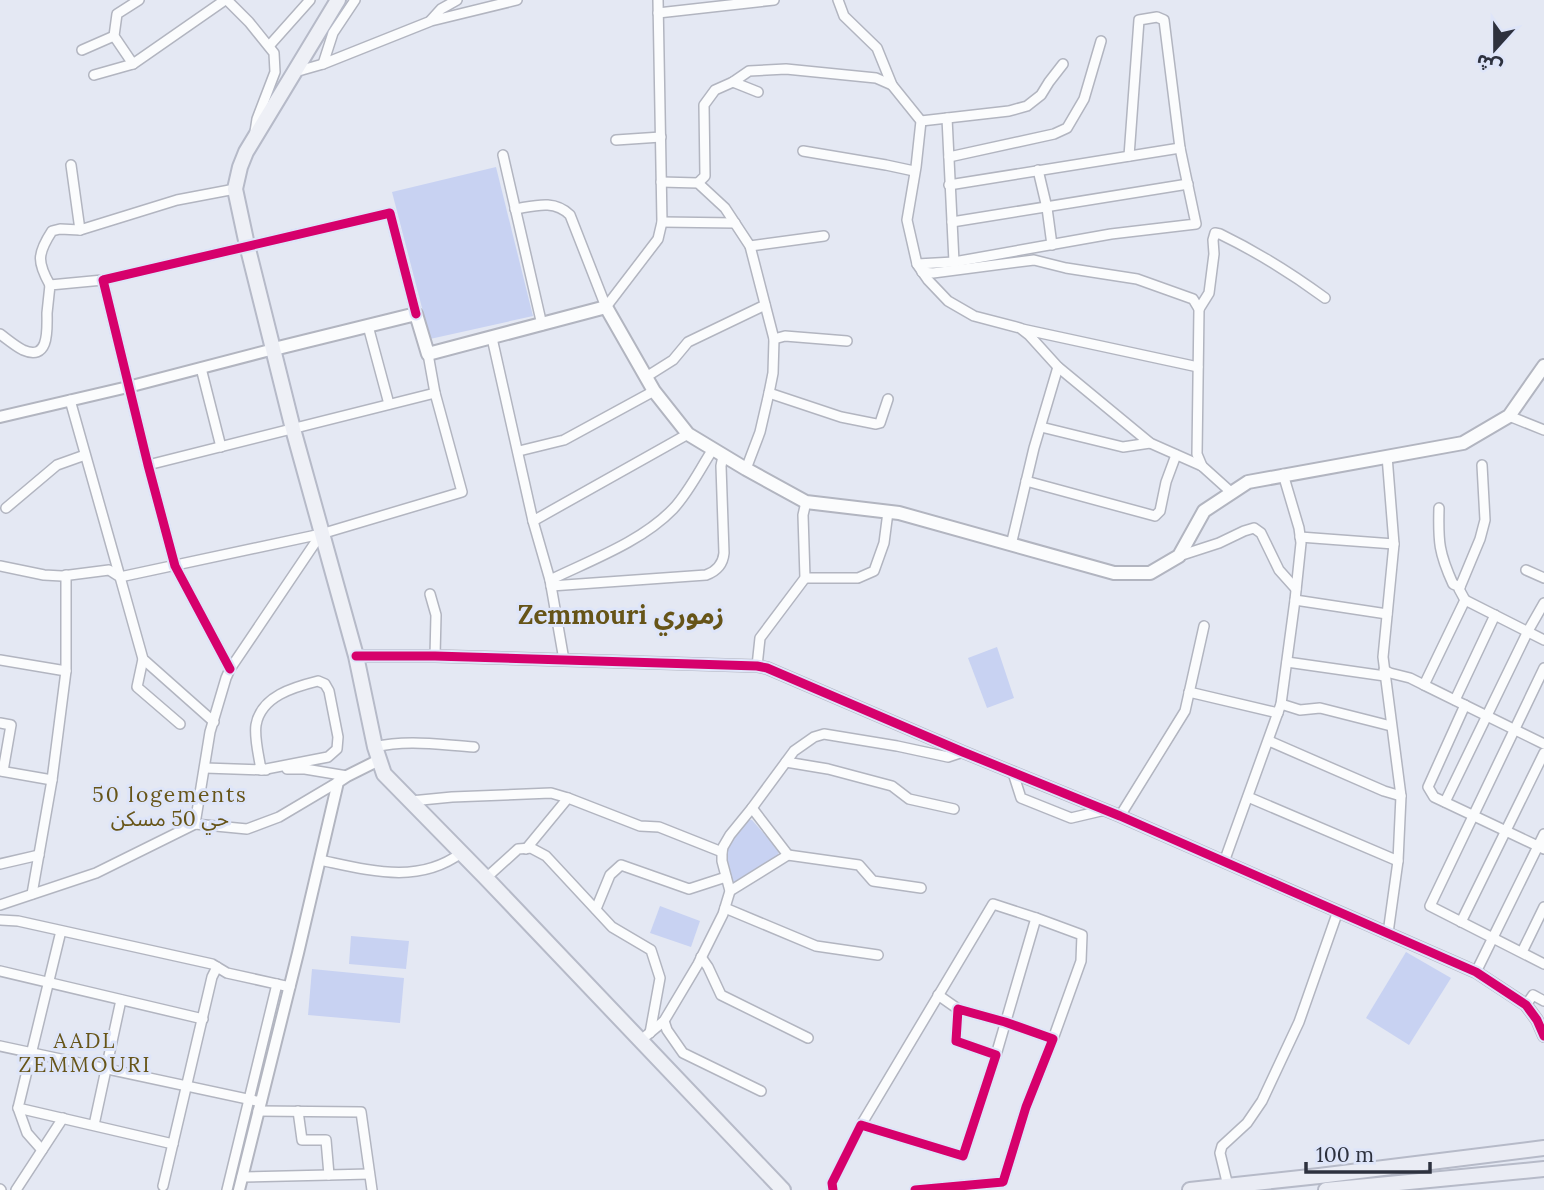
<svg xmlns="http://www.w3.org/2000/svg" width="1544" height="1190" viewBox="0 0 1544 1190" font-family="Lora,'Noto Sans Arabic',serif">
<style>
.green{fill:#c8d2f2}
.lines{fill:none;stroke-linecap:round;stroke-linejoin:round}
.minor-casing{stroke:#b2b5c0;stroke-width:12}
.tertiary-casing{stroke:#b2b5c0;stroke-width:14}
.secondary-casing{stroke:#b2b5c0;stroke-width:16}
.primary-casing{stroke:#b6bac8;stroke-width:18}
.trunk-casing{stroke:#b6bac8;stroke-width:18}
.minor{stroke:#fbfcfd;stroke-width:9}
.tertiary{stroke:#fbfcfd;stroke-width:10}
.secondary{stroke:#fbfcfd;stroke-width:12}
.primary{stroke:#eef0f6;stroke-width:14}
.trunk{stroke:#eaecf4;stroke-width:14}
.cycleway-casing{stroke:#dee5f9;stroke-width:13}
.cycleway{stroke:#d6006c;stroke-width:9}
.labels{text-anchor:middle;stroke-width:6;stroke-linejoin:round;paint-order:stroke}
.neighbourhood-label{font-size:21px;letter-spacing:2px;fill:#665418;stroke:#dee5f9}
.district-label{font-size:26px;font-weight:bold;fill:#665418;stroke:#dee5f9}
</style>
<rect width="100%" height="100%" fill="#e4e8f3"/>
<g class="green">
<polygon points="496,167 533,316 430,339 392,192"/>
<polygon points="997,647 1014,698 987,708 968,658"/>
<polygon points="748,820 752,820 779,851 778,855 734,885 729,878 726,850"/>
<polygon points="660,906 700,921 691,947 650,933"/>
<polygon points="351,936 409,941 406,969 349,964"/>
<polygon points="1406,952 1451,978 1409,1045 1366,1018"/>
<polygon points="312,969 404,978 400,1023 308,1015"/>
</g>
<g class="lines">
<g class="minor-casing">
<g id="minor">
<polyline points="227,0 249,22 274,53 275,72 257,119 255,132"/>
<polyline points="838,0 844,16 877,48 892,85 921,121 916,167 907,220 917,264 928,280 948,301 974,316 1020,328 1029,335 1058,367 1150,443 1202,466 1232,493"/>
<polyline points="658,13 774,0"/>
<polyline points="431,20 441,9 457,0"/>
<polyline points="269,46 310,0"/>
<polyline points="82,50 114,36"/>
<polyline points="133,64 114,36 117,14 139,0"/>
<polyline points="323,64 333,33 355,0"/>
<polyline points="295,72 323,64 431,21 517,0"/>
<polyline points="94,75 133,64 225,0"/>
<polyline points="733,82 758,92"/>
<polyline points="947,118 954,262"/>
<polyline points="921,121 1009,111 1027,106 1041,95 1049,82 1063,64"/>
<polyline points="616,140 661,137"/>
<polyline points="803,151 886,165 914,171"/>
<polyline points="503,155 542,325"/>
<polyline points="949,157 1054,134 1067,128 1084,99 1101,41"/>
<polyline points="71,165 80,230"/>
<polyline points="1038,170 1047,208 1052,245"/>
<polyline points="661,182 698,183 725,208 750,246 774,339 773,373 769,393 760,432 746,469"/>
<polyline points="698,183 705,176 704,105 715,90 733,82 749,71 786,69 876,78 892,85"/>
<polyline points="949,185 1180,148"/>
<path d="M515 209C534 206 554 199 570 215L606 307 658 239 662 222 658 0"/>
<polyline points="662,222 735,223"/>
<polyline points="952,222 1188,184"/>
<polyline points="750,246 824,236"/>
<polyline points="917,264 954,262 1111,234 1196,224 1180,148 1164,20 1157,17 1139,20 1129,156"/>
<polyline points="922,272 933,273 1034,260 1066,268 1137,279 1193,299 1199,309 1197,454 1202,466"/>
<path d="M50 285C37 262 37 254 52 231L60 229 80 230 177 200 235 189"/>
<path d="M1199 309 1209 293 1214 254 1213 240 1215 233 1220 234C1257 252 1291 273 1325 298"/>
<polyline points="368,326 389,404"/>
<polyline points="1022,329 1198,367"/>
<path d="M0 334C7 339 15 346 23 350 50 362 47 328 47 313 48 304 49 295 50 285L103 280"/>
<polyline points="492,338 533,521 550,580 564,660"/>
<polyline points="774,339 785,336 847,341"/>
<polyline points="201,368 221,447"/>
<polyline points="646,377 673,360 688,342 765,305"/>
<polyline points="769,393 841,417 876,424 880,423 888,399"/>
<polyline points="70,400 120,577 321,534"/>
<polyline points="1509,416 1544,430"/>
<polyline points="1041,427 1123,447 1150,443"/>
<polyline points="519,451 564,440 654,391"/>
<polyline points="148,465 435,393"/>
<polyline points="1026,481 1155,516 1160,511 1166,482 1176,455"/>
<polyline points="6,508 57,465 85,455"/>
<path d="M1439 508C1438 542 1439 553 1453 584L1460 587 1459 589 1465 600"/>
<polyline points="533,521 688,434"/>
<polyline points="1300,537 1394,544"/>
<polyline points="1011,545 1034,448 1058,367"/>
<polyline points="1179,556 1219,543 1244,531 1254,528 1261,533 1279,570 1296,589"/>
<polyline points="0,566 44,575 62,576 109,570 120,577 143,659 214,722"/>
<polyline points="1526,570 1544,578"/>
<polyline points="805,578 858,578 874,571 884,543 888,512"/>
<path d="M550 580C591 560 641 542 673 509 689 492 700 469 713 449"/>
<path d="M551 586 706 575C717 571 723 564 724 553L721 466 723 456"/>
<polyline points="1460,587 1480,539 1485,520 1482,465"/>
<polyline points="430,594 436,615 435,656"/>
<polyline points="1295,600 1387,614"/>
<polyline points="1544,640 1465,600 1424,685 1544,744"/>
<polyline points="143,659 137,687 180,724"/>
<polyline points="0,660 66,671"/>
<polyline points="1287,662 1385,676"/>
<polyline points="757,666 760,638 805,578 803,515 806,502"/>
<polyline points="1544,668 1430,906 1544,964"/>
<polyline points="230,669 175,566 148,465 103,280 390,213 416,314"/>
<polyline points="1384,670 1390,673 1410,678 1424,685"/>
<path d="M318 681 325 684 329 691 338 737 337 749 328 757 261 770C259 756 254 738 256 725 261 696 294 687 318 681Z"/>
<polyline points="1189,692 1278,713"/>
<polyline points="1455,700 1495,615"/>
<polyline points="1281,704 1300,710 1320,708 1391,726"/>
<polyline points="1465,705 1428,787 1434,797 1544,849"/>
<polyline points="0,723 11,725 3,771"/>
<polyline points="1269,741 1384,791 1401,796"/>
<path d="M375 747C407 739 441 745 474 747"/>
<polyline points="786,762 828,769 892,786 909,799 954,809"/>
<polyline points="205,768 266,770"/>
<polyline points="287,769 305,769 347,776"/>
<polyline points="0,771 52,780"/>
<polyline points="1013,773 1021,798 1071,818 1105,810"/>
<polyline points="1248,797 1398,861 1401,796 1383,657 1394,544 1387,456"/>
<polyline points="411,801 452,797 551,793 568,798"/>
<polyline points="1445,802 1528,631 1544,603"/>
<polyline points="752,808 788,855"/>
<polyline points="1120,816 1185,711 1204,626"/>
<polyline points="195,824 210,732 226,678 230,669 321,534 462,492 435,393 428,354"/>
<polyline points="526,849 568,798 640,826 659,827 722,852"/>
<path d="M320 860C368 870 418 885 461 853"/>
<polyline points="1224,862 1281,704 1295,600 1301,543 1299,528 1283,474"/>
<polyline points="0,864 39,855"/>
<polyline points="486,878 518,849 531,848 546,856 612,927 651,950 660,978 650,1033"/>
<polyline points="730,891 788,855 859,865 873,881 921,888"/>
<polyline points="32,894 52,780 66,671 66,575"/>
<polyline points="0,905 96,873 195,824 247,829 279,817 338,782"/>
<polyline points="725,908 816,946 878,955"/>
<polyline points="596,909 610,875 621,865 689,889 726,877"/>
<polyline points="1036,918 1082,935 1081,961 1053,1039"/>
<polyline points="0,920 18,921 212,964 227,973 290,987"/>
<polyline points="1461,922 1544,753"/>
<polyline points="61,931 18,1108 173,1144"/>
<polyline points="1388,933 1398,861"/>
<polyline points="1522,952 1544,907"/>
<polyline points="701,957 708,967 721,995 808,1038"/>
<polyline points="0,971 203,1019"/>
<polyline points="1476,972 1544,834"/>
<polyline points="938,995 958,1009"/>
<polyline points="1526,1005 1533,995 1544,1001"/>
<polyline points="664,1021 667,1030 683,1053 761,1091"/>
<polyline points="641,1040 664,1021 698,964 723,914 730,891 722,861 722,852 723,847 730,835 752,808 794,751 814,737 824,734 897,746 948,757 963,752"/>
<polyline points="0,1046 261,1102"/>
<polyline points="18,1108 27,1133 42,1150"/>
<polyline points="258,1111 361,1112 372,1190"/>
<polyline points="298,1111 302,1140 326,1140 329,1175 369,1174"/>
<polyline points="94,1125 121,1000"/>
<polyline points="861,1125 993,904 1036,918 996,1055"/>
<polyline points="242,1177 329,1175"/>
<polyline points="163,1186 212,977 217,967"/>
<polyline points="1228,1186 1220,1153 1222,1146 1247,1123 1262,1101 1299,1022 1338,911"/>
<polyline points="0,1189 1,1190"/>
<polyline points="16,1190 63,1118"/>
<polyline points="227,1190 277,984"/>
<polyline points="833,1190 832,1183 861,1125 963,1156 996,1055 956,1041 958,1009 1005,1022 1053,1039 1026,1107 1003,1182 915,1190"/>
</g>
</g>
<g class="tertiary-casing">
<g id="tertiary">
<polyline points="0,417 128,387 274,349"/>
<polyline points="356,656 435,656 757,666 767,668 963,752 1120,816 1476,972 1526,1005 1537,1020 1544,1036"/>
<polyline points="239,1190 298,953 338,782 347,776 379,760"/>
</g>
</g>
<g class="secondary-casing">
<polyline id="secondary" points="274,349 416,314 428,354 606,307 654,391 688,434 746,469 806,502 899,513 1114,573 1150,573 1179,556 1204,511 1248,482 1463,443 1509,416 1544,366"/>
</g>
<g class="primary-casing">
<polyline id="primary" points="338,0 246,152 240,167 235,189 247,245 293,429 356,656 375,747 384,774 486,878 783,1190"/>
</g>
<g class="trunk-casing">
<g id="trunk">
<polyline points="1190,1190 1319,1176 1544,1148"/>
<polyline points="1326,1190 1544,1169"/>
</g>
</g>
<use href="#minor" class="minor"/>
<use href="#tertiary" class="tertiary"/>
<use href="#secondary" class="secondary"/>
<use href="#primary" class="primary"/>
<use href="#trunk" class="trunk"/>
<g class="cycleway-casing">
<g id="cycleway">
<polyline points="356,656 435,656 757,666 767,668 963,752 1120,816 1476,972 1526,1005 1537,1020 1544,1036"/>
<polyline points="230,669 175,566 148,465 103,280 390,213 416,314"/>
<polyline points="833,1190 832,1183 861,1125 963,1156 996,1055 956,1041 958,1009 1005,1022 1053,1039 1026,1107 1003,1182 915,1190"/>
</g>
</g>
<use href="#cycleway" class="cycleway"/>
</g>
<g class="labels">
<g class="neighbourhood-label">
<text x="170" y="802">50 logements<tspan x="170" dy="24">حي 50 مسكن</tspan></text>
<text x="85" y="1048">AADL<tspan x="85" dy="24">ZEMMOURI</tspan></text>
</g>
<g class="district-label">
<text x="621" y="624">Zemmouri زموري</text>
</g>
</g>
<g transform="translate(1495 49) rotate(201)" stroke="#dee5f9" stroke-width="5" paint-order="stroke">
<path d="M0-5L12 26L0 18L-12 26Z" fill="#2d313e"/>
<text y="-10" font-size="19" font-weight="bold" text-anchor="middle" fill="#2d313e">ش</text>
</g>
<path d="M1306 1162v10h124v-10" fill="none" stroke="#2d313e" stroke-width="3.5"/>
<text x="1316" y="1162" font-size="21" fill="#2d313e" stroke="#dee5f9" stroke-width="5" paint-order="stroke">100 m</text>
</svg>
